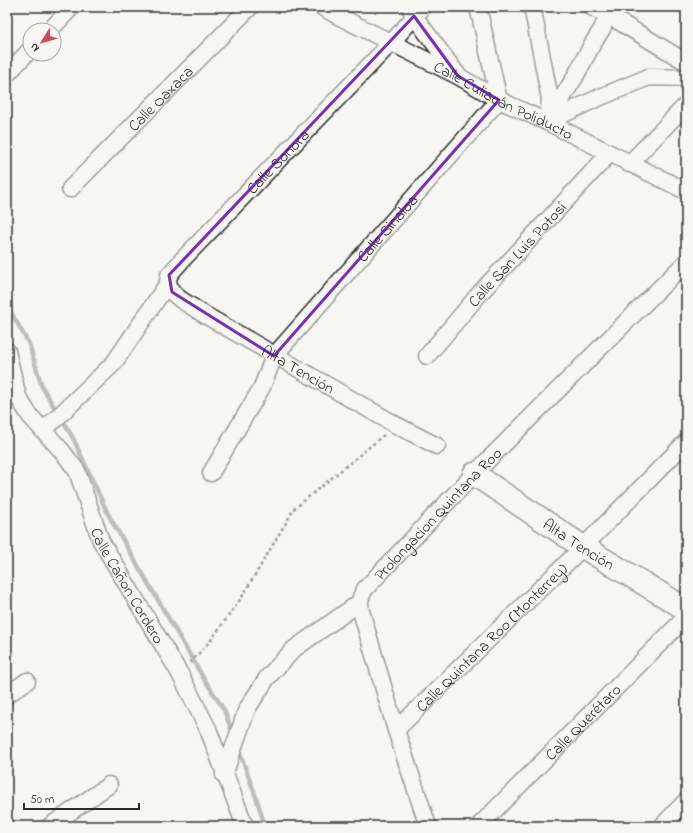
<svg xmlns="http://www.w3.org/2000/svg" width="693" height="833" viewBox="0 0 693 833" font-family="'Indie Flower',sans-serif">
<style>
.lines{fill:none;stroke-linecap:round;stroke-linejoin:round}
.stream{stroke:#7a7a78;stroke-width:4.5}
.street-casing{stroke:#2b2b2b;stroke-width:19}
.secondary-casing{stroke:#2b2b2b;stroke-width:25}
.path{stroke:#2b2b2b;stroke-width:2.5;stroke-dasharray:3 3;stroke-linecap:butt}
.street{stroke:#f6f6f2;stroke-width:16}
.secondary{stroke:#f6f6f2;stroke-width:22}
.marked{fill:none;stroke:#7b2cbf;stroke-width:3;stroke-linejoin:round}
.labels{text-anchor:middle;stroke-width:3;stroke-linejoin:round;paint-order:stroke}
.street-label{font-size:16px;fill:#2b2b2b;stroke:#f6f6f2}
</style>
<rect width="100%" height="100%" fill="#f6f6f2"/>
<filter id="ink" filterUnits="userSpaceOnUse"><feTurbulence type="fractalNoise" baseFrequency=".025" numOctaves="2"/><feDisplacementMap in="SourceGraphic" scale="8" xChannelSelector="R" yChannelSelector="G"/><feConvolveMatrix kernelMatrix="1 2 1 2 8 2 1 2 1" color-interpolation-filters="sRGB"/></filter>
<g filter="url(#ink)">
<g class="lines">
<g class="stream">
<polyline points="7,305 29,344 42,387 73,438 109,516 201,674 224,710 233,734"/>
<polyline points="238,748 255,794 265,826"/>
</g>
<g class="street-casing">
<g id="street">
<path id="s1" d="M322 7 338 16 458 76 499 100 547 122 686 191"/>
<polyline points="410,7 414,16 457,74"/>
<polyline points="531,7 533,11 550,99 548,118"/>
<polyline points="591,7 608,15 686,62"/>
<polyline points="50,30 72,7"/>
<polyline points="7,74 30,50"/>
<polyline points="547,122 598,98 649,77 686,78"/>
<polyline points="547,122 575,77 593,43 602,29 611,7"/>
<polyline points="629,164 686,105"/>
<path id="s2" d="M70 189 250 7"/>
<path id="s3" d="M168 283 172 292 180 299 205 315 396 425 437 446"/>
<path id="s4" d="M7 351 18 397 30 416 62 451 77 471 101 541 180 674 208 729 245 826"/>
<path id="s5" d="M427 356 480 293 609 154"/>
<path id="s6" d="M43 431 114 363 168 283 169 275 183 259 391 43 423 7"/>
<path id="s7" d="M211 473 262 387 274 356 499 100 478 7"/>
<polyline points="7,695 27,681"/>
<path id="s8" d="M396 730 583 547 686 442"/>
<polyline points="224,775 247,709 267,678 294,649 359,603"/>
<polyline points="50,826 109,785"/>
<path id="s9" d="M428 826 396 730 361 611C359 602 360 597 365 589L474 474 686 262"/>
<path id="s10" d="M479 826 686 617"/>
<polyline points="662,826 686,801"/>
</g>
</g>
<g class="secondary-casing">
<g id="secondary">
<path id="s11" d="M474 474 583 547 686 609"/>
</g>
</g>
<polyline class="path" points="190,663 211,640 242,597 294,509 384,435"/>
<use href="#street" class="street"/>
<use href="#secondary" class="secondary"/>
</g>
</g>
<path d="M0 0H693V833H0ZM414 16 458 76 499 100 274 356 172 292 169 275Z" fill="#f6f6f2" fill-opacity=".55" fill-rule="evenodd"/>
<path class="marked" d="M414 16 458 76 499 100 274 356 172 292 169 275Z"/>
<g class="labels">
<g class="street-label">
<text dy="6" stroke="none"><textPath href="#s2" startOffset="128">Calle Oaxaca</textPath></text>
<text dy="6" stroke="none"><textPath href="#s1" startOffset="204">Calle Culiacán Poliducto</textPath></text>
<text dy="6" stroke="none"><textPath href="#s6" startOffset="360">Calle Sonora</textPath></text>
<text dy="6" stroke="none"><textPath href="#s7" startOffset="304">Calle Sinaloa</textPath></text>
<text dy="6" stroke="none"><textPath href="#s5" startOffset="136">Calle San Luis Potosí</textPath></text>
<text dy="6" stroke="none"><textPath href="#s3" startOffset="158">Alta Tención</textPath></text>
<text dy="6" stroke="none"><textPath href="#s9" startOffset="353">Prolongacion Quintana Roo</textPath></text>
<text dy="6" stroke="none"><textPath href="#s11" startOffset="126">Alta Tención</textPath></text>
<text dy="6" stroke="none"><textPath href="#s4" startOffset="268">Calle Cañon Cordero</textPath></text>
<text dy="6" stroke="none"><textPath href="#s8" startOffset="133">Calle Quintana Roo (Monterrey)</textPath></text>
<text dy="6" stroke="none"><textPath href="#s10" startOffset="147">Calle Querétaro</textPath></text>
</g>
</g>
<rect width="693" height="833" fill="none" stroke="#f6f6f2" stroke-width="24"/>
<rect x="12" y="12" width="669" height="809" fill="none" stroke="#2b2b2b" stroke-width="1.5" filter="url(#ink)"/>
<g transform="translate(42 42) rotate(233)"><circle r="19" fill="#f6f6f2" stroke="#a5a5a2"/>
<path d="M0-3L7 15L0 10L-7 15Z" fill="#d1495b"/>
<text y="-6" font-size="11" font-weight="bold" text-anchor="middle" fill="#2b2b2b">N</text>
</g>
<path d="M24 803v6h115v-6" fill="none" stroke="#2b2b2b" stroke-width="2"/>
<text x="30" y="803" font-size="12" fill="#2b2b2b" stroke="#f6f6f2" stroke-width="3" paint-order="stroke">50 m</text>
</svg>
